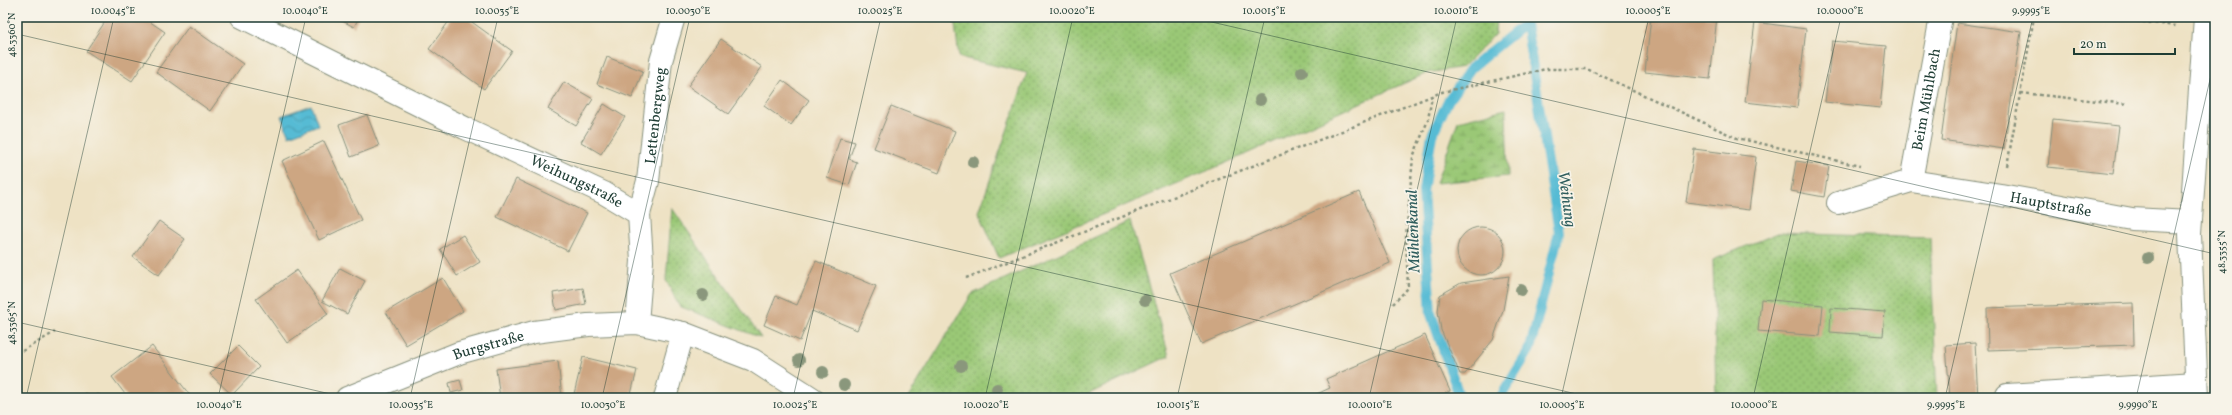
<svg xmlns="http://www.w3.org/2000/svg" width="2232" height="415" viewBox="0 0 2232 415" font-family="Vollkorn,serif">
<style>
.grass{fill:url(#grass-dots);stroke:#5c8255}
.wetland{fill:url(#wetland-marsh);stroke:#5c8255}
.water{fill:url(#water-waves);stroke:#3a7c84}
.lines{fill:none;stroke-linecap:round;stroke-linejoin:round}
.stream{stroke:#56bbd4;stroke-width:10}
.building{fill:#cda682}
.minor-casing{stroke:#86907c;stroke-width:24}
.major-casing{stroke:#86907c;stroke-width:24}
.path{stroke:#86907c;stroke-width:2.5;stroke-dasharray:3 3;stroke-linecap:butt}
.minor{stroke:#fff;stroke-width:22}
.major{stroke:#fff;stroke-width:22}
.tree{fill:#8a977c}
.ticks{fill:none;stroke:#1f3d34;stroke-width:1;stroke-opacity:0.45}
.labels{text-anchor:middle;stroke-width:3.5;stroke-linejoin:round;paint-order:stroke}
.street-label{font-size:15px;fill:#1f3d34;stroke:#f7f3e8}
.water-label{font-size:16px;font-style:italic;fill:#2d5c5c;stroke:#f7f3e8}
.neatline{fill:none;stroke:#1f3d34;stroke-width:1.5}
.ticks-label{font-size:10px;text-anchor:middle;fill:#1f3d34}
</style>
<defs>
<pattern id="grass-dots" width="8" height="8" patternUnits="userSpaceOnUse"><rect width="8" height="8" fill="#9ac876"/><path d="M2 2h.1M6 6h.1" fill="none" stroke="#7da462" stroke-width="1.8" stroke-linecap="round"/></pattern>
<pattern id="wetland-marsh" width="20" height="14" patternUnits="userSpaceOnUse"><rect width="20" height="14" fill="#9ac876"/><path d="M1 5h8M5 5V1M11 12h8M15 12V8" fill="none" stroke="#7da462"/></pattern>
<pattern id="water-waves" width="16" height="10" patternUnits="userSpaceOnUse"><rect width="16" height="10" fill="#56bbd4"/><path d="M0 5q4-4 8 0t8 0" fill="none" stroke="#4799ad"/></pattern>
</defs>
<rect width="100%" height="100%" fill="#f7f3e8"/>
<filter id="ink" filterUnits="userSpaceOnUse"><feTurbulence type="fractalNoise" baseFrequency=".025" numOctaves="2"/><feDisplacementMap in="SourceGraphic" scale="8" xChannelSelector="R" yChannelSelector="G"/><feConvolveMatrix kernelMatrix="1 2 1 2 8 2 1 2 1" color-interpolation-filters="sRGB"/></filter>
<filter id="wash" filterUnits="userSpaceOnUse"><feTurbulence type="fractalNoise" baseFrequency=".012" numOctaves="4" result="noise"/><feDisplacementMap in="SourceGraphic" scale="16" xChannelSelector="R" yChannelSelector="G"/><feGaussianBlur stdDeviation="0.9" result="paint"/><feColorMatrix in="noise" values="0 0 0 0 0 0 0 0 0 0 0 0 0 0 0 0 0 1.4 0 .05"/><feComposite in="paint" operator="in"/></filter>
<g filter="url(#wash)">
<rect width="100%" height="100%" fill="#eee2c4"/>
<g class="grass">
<polygon points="954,17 1496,17 1495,34 1463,67 1427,73 1226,163 999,258 979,212 1027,73 959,57"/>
<polygon points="672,208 761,338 679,306 666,280"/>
<polygon points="1130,221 1169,356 1080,398 908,398 972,294"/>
<polygon points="1778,233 1930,238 1937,398 1716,398 1713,260"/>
</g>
<polygon class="wetland" points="1506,109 1508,176 1436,183 1458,121"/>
<polygon class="water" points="311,105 318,125 289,136 281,116"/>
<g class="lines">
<g class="stream">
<polyline points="1460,398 1431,314 1423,191 1432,135 1448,101 1471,68 1526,23"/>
<polyline points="1500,398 1530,349 1559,232 1525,17"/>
</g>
</g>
<g id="blocks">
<g class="building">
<polygon points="108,17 143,17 165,32 132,81 86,51"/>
<polygon points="335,17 359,17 354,27"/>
<polygon points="452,17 465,17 512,51 484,89 429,49"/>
<polygon points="1651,17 1717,17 1710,79 1645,72"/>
<polygon points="2142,17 2155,17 2155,20"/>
<polygon points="1755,22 1806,29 1797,108 1745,102"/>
<polygon points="1957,23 2021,32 2004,149 1941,140"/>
<polygon points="189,26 243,64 210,111 156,72"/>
<polygon points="721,39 762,67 728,114 688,86"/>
<polygon points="1832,41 1886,46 1880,108 1825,102"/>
<polygon points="607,57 643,71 632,98 597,84"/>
<polygon points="782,80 809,100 791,125 764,106"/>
<polygon points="564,82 593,99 576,126 548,109"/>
<polygon points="604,104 625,117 601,154 581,142"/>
<polygon points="891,106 955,131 939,173 874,148"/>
<polygon points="367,115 379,146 351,157 339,125"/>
<polygon points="2053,119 2119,126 2113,174 2048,167"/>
<polygon points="840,138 855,142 849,159 857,162 849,185 827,178"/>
<polygon points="324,141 361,220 319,240 282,161"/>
<polygon points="1694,149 1756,157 1749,210 1686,202"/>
<polygon points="1796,161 1829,166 1824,197 1791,191"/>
<polygon points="516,179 587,213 568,251 497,217"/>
<polygon points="1359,192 1390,263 1201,344 1170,273"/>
<polygon points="159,221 185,239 159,275 133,257"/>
<circle cx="1481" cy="251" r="24"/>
<polygon points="463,235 480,262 457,276 440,249"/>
<polygon points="816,261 876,286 857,330 812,311 800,341 764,325 776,296 797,305"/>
<polygon points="340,268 365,281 347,314 322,301"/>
<polygon points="297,270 328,314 287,343 256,299"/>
<polygon points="1509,276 1503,310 1493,340 1465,374 1460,374 1441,330 1438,311 1440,295 1461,283"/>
<polygon points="443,278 463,311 406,345 386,312"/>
<polygon points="583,288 586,304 556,310 553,293"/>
<polygon points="1761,299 1823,305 1820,336 1758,331"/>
<polygon points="2133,303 2134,345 1988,350 1987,308"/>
<polygon points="1831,308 1885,312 1883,336 1830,332"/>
<polygon points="1425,335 1450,391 1435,398 1308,398 1330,388 1326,379"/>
<polygon points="1975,343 1978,398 1950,398 1946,345"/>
<polygon points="152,346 192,398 128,398 112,377"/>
<polygon points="238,346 259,367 232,395 210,374"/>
<polygon points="583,357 637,370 630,398 573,398"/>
<polygon points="558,361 562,398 500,398 496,369"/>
<polygon points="460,380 463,390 451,393 449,383"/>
<polygon points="86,393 90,398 80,398"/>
</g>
</g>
</g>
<g filter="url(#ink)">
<use href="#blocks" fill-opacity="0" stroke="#86907c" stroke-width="1"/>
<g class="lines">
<g class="minor-casing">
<g id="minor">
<path id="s1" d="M242 17 465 128 604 193 639 214 642 261 637 323"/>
<path id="s2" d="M1911 181 1941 17"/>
<path id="s3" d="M1838 203 1911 181 2001 195 2132 219 2190 222"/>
<path id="s4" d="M639 214 648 181 661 61 674 17"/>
<path id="s5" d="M347 398 459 353 534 332 588 325 637 323 683 333 753 360 812 398"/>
<polyline points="665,398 683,333"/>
<polyline points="2007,398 2007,395 2196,383"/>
</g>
</g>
<g class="major-casing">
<polyline id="major" points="2197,398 2190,234 2205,17"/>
</g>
<g class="path">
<polyline points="2107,17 2176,26"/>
<polyline points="2021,93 2127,104"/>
<polyline points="2007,166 2034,17"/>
<polyline points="966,278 1442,92 1546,69 1587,69 1737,138 1860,166"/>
<polyline points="1393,304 1408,288 1406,237 1413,157 1428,120 1432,96"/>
<polyline points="17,354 55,332"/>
<polyline points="97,395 112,398"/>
</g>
<use href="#minor" class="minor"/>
<use href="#major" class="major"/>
</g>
<g class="tree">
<circle cx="1302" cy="72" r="6"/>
<circle cx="1260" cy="100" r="6"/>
<circle cx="973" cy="162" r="6"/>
<circle cx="2148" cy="258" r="6"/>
<circle cx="1521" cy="290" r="6"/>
<circle cx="703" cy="295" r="6"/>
<circle cx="1145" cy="300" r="6"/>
<circle cx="799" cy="360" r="6"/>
<circle cx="961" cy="366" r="6"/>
<circle cx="823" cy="372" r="6"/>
<circle cx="844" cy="385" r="6"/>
<circle cx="997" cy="389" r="6"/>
</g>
</g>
<path class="ticks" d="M1190 17 2215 254M17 34 1594 398M17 322 348 398M26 398 114 17M218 398 306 17M410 398 498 17M602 398 690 17M793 398 881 17M985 398 1073 17M1177 398 1265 17M1369 398 1457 17M1561 398 1649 17M1753 398 1841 17M1945 398 2033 17M2136 398 2215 58"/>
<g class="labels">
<g class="street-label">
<text dy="5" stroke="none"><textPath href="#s2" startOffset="83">Beim Mühlbach</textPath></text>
<text dy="5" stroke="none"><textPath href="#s4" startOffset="100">Lettenbergweg</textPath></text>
<text dy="5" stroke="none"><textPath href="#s1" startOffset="373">Weihungstraße</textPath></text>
<text dy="5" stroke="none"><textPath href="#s3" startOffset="218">Hauptstraße</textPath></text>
<text dy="5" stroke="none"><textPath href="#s5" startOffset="151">Burgstraße</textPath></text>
</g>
<g class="water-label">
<text transform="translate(1568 199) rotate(82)" y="6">Weihung</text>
<text transform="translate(1412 231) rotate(-92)" y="6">Mühlenkanal</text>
</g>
</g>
<rect width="2232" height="415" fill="none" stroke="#f7f3e8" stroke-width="44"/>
<path d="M2074 48v6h101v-6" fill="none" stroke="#1f3d34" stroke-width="2"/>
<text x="2080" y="48" font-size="12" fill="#1f3d34" stroke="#f7f3e8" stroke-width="3" paint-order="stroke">20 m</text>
<rect x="22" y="22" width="2188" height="371" class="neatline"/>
<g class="ticks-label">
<text x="113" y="14">10.0045°E</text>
<text x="305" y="14">10.0040°E</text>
<text x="497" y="14">10.0035°E</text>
<text x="688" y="14">10.0030°E</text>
<text x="880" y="14">10.0025°E</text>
<text x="1072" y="14">10.0020°E</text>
<text x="1264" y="14">10.0015°E</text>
<text x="1456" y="14">10.0010°E</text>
<text x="1648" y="14">10.0005°E</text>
<text x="1840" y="14">10.0000°E</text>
<text x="2031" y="14">9.9995°E</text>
<text transform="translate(11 35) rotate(-90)" y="4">48.3360°N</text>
<text transform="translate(2221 252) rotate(-90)" y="4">48.3355°N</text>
<text transform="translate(11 323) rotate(-90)" y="4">48.3365°N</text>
<text x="219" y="408">10.0040°E</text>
<text x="411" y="408">10.0035°E</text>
<text x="603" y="408">10.0030°E</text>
<text x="795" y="408">10.0025°E</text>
<text x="986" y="408">10.0020°E</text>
<text x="1178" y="408">10.0015°E</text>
<text x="1370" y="408">10.0010°E</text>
<text x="1562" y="408">10.0005°E</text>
<text x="1754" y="408">10.0000°E</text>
<text x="1946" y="408">9.9995°E</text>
<text x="2138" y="408">9.9990°E</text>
</g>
</svg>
